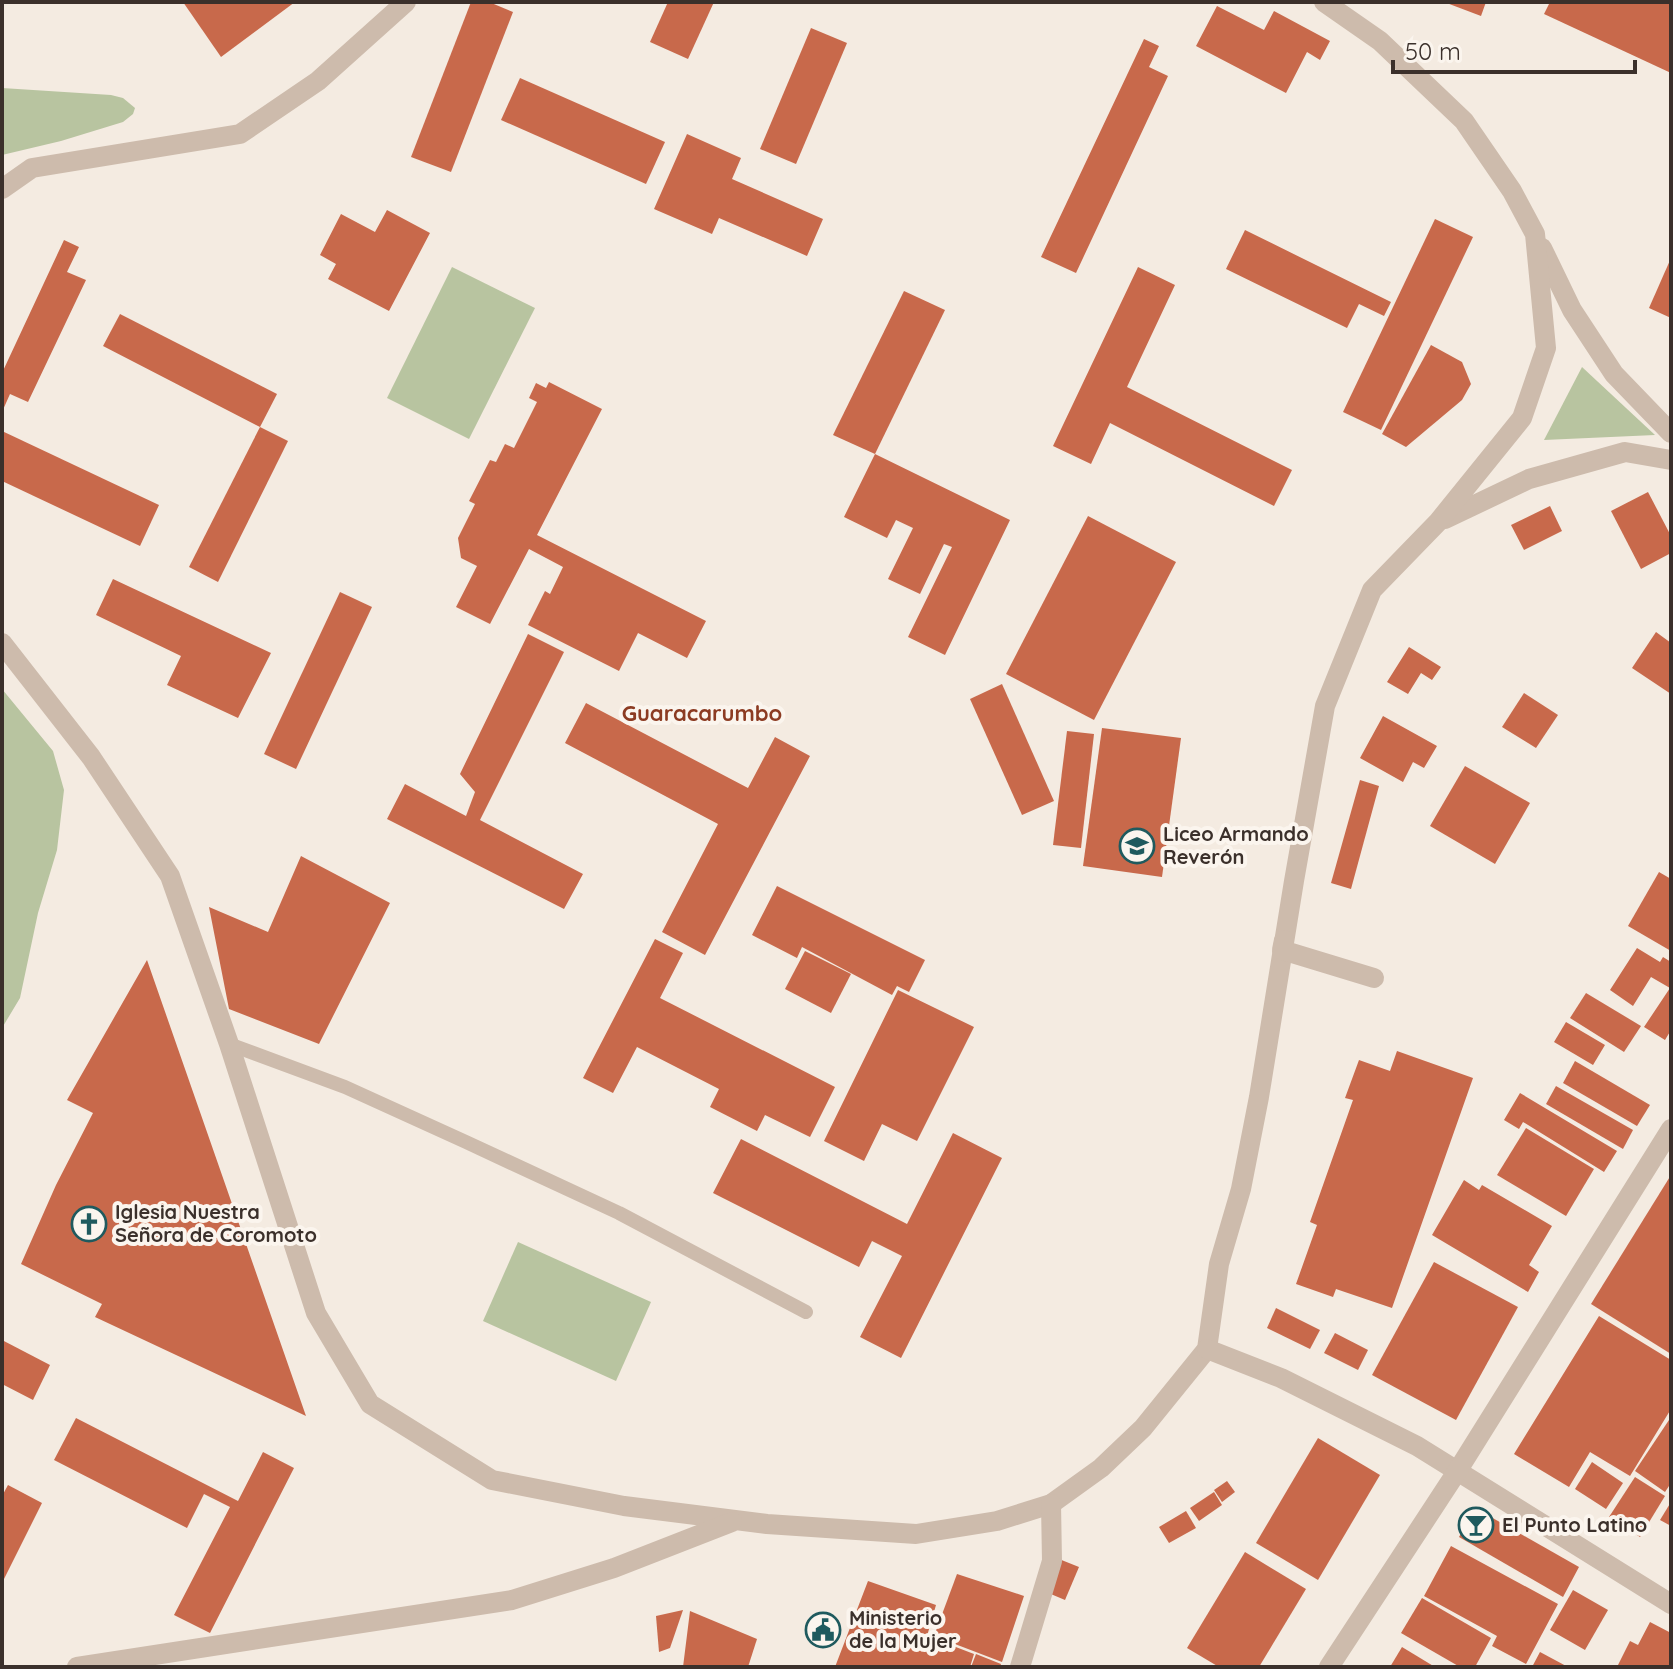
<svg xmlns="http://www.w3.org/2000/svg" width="1673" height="1669" viewBox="0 0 1673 1669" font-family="Quicksand,sans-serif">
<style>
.green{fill:#b8c4a0}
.building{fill:#c8694b}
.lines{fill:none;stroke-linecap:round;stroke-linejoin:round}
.lane{stroke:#cdbbac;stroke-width:14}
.street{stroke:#cdbbac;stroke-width:20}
.labels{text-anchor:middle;stroke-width:8;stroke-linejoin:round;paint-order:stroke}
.poi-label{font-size:20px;font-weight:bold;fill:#3b302b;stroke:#fbf5ee;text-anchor:start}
.neighbourhood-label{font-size:22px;font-weight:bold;fill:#8c3b22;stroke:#fbf5ee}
</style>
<rect width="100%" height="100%" fill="#f4ebe1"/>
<g class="green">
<polygon points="2,88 111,95 123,98 135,108 133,114 123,122 61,141 2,155"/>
<polygon points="452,267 535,308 469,439 387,398"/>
<polygon points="1582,367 1655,435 1544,440"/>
<polygon points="2,689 53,751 64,790 57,850 38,913 20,998 2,1028"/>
<polygon points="518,1242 651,1302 616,1381 483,1321"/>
</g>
<g class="building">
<polygon points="183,2 295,2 221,57"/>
<polygon points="471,2 489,2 513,12 451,172 411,157"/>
<polygon points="668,2 714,2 688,59 650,42"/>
<polygon points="1444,2 1486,2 1481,16"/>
<polygon points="1550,2 1671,2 1671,73 1544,14"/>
<polygon points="1217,6 1264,30 1274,11 1330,41 1320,60 1307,52 1286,93 1196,46"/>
<polygon points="811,28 847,43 796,164 760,149"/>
<polygon points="1144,39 1159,46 1149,67 1168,76 1076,273 1041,257"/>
<polygon points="520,78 665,142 646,184 501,120"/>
<polygon points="687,134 741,158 732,179 823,219 807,256 719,218 712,234 654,209"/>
<polygon points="387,210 430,233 389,311 328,279 336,264 320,255 341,214 375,232"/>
<polygon points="1435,219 1473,237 1381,430 1343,412"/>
<polygon points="1245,230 1391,302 1384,316 1359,304 1347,328 1226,269"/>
<polygon points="64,240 79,247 67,272 86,280 28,402 10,394 2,412 2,373"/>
<polygon points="1671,258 1671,318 1649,308"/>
<polygon points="1138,267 1175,285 1127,387 1292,470 1274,506 1110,423 1091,464 1053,446"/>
<polygon points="904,291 945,310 875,454 833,435"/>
<polygon points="120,314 277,394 260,427 103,346"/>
<polygon points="1431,345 1462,362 1471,384 1462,400 1406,447 1382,434"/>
<polygon points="549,382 602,409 537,535 706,621 687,658 638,633 619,671 528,625 545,591 550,594 563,567 529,549 490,624 456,607 477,566 461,558 458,538 475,504 469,501 490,460 496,462 505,444 514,448 537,402 529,398 536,383 546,388"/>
<polygon points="260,427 288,441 218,582 189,567"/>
<polygon points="2,431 159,505 140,546 2,481"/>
<polygon points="875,454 1010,520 945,655 908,637 952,547 944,544 920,594 888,579 913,528 896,520 887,538 844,517"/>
<polygon points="1648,492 1671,536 1671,553 1641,569 1611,511"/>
<polygon points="1550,506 1562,531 1524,550 1511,525"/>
<polygon points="1088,516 1176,562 1094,720 1006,674"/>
<polygon points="113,579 271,653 238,718 167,685 181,656 96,615"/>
<polygon points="340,592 372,607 296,769 264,754"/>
<polygon points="1656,632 1671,643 1671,694 1632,668"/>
<polygon points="528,634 564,652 480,820 583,874 564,909 387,819 405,784 466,816 475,792 460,774"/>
<polygon points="1409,647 1441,667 1432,680 1421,673 1408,694 1387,682"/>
<polygon points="1002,684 1054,801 1022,815 970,699"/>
<polygon points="1524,693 1558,715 1536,748 1502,727"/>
<polygon points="586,703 748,788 775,737 810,756 705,955 662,932 718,824 565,743"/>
<polygon points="1383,716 1437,746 1424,768 1413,762 1403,782 1360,758"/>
<polygon points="1102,728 1181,738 1162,877 1083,866"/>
<polygon points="1067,731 1094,734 1081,848 1053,845"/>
<polygon points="1465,766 1530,803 1495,864 1430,826"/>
<polygon points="1360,780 1379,786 1351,889 1331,883"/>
<polygon points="301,856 390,903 319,1044 229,1009 209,907 268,932"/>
<polygon points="1659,872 1671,879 1671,951 1628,926"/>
<polygon points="777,886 925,960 909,992 897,986 892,995 802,947 797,958 752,935"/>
<polygon points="655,939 683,953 660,998 835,1087 810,1137 765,1115 757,1131 710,1107 719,1089 637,1047 613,1093 583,1078"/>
<polygon points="1637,948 1660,962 1663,957 1671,962 1671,1030 1665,1040 1644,1027 1670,988 1651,977 1633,1006 1610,990"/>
<polygon points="805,951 851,974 831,1013 785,989"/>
<polygon points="147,960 306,1416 95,1317 102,1304 21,1264 56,1185 93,1113 67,1100"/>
<polygon points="898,990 974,1027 917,1141 882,1124 864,1161 824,1141"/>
<polygon points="1586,993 1641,1026 1624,1052 1570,1018"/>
<polygon points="1566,1022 1605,1045 1593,1065 1554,1042"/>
<polygon points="1397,1051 1473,1078 1392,1308 1336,1289 1333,1297 1296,1284 1317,1225 1310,1222 1353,1100 1345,1098 1359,1060 1390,1071"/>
<polygon points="1575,1061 1650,1105 1637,1126 1563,1083"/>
<polygon points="1556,1086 1633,1130 1623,1149 1546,1104"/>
<polygon points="1520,1093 1617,1151 1604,1172 1523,1122 1519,1129 1504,1120"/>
<polygon points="1526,1128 1594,1169 1566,1216 1497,1175"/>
<polygon points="953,1133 1002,1158 901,1358 860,1337 902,1256 872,1241 859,1267 713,1193 741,1139 907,1224"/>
<polygon points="1671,1175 1671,1354 1591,1304"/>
<polygon points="1464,1180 1479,1190 1482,1185 1552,1226 1529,1265 1539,1272 1528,1292 1432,1235"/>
<polygon points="1434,1262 1518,1307 1456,1420 1372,1375"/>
<polygon points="1276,1308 1320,1330 1310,1349 1267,1328"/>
<polygon points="1599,1316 1671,1360 1671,1409 1630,1476 1590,1452 1569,1487 1514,1454"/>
<polygon points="1335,1333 1368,1350 1358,1370 1324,1353"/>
<polygon points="2,1340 50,1365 33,1400 2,1384"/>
<polygon points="1671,1417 1671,1483 1665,1492 1635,1471"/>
<polygon points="76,1418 238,1501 263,1452 294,1468 210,1633 174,1615 230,1507 204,1494 187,1528 54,1460"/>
<polygon points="1318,1438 1380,1475 1318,1580 1256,1543"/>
<polygon points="1592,1462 1623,1483 1606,1509 1575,1489"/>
<polygon points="1635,1477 1665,1496 1640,1537 1609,1517"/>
<polygon points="1227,1481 1235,1492 1222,1502 1214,1490"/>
<polygon points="8,1485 42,1503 2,1583 2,1496"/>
<polygon points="1214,1492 1222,1505 1199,1521 1190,1508"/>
<polygon points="1671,1502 1671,1526 1660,1520"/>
<polygon points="1475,1508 1579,1567 1563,1597 1459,1537"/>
<polygon points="1186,1511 1196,1528 1169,1543 1159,1527"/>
<polygon points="1451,1546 1558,1604 1526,1664 1492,1646 1497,1636 1424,1596"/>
<polygon points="1245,1552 1306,1589 1259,1667 1219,1667 1187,1648"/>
<polygon points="1059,1559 1079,1567 1065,1600 1046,1592"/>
<polygon points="957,1574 1024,1596 1002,1662 934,1636"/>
<polygon points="868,1581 936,1605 927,1636 974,1654 970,1667 835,1667"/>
<polygon points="1573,1590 1608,1610 1585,1650 1550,1630"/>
<polygon points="1422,1598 1491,1638 1475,1667 1460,1667 1401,1633"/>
<polygon points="683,1610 670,1648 659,1652 656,1616"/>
<polygon points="690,1611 757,1639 748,1667 683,1667"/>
<polygon points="1650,1622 1671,1633 1671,1667 1617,1667 1630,1641 1638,1645"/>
<polygon points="1402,1647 1435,1667 1390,1667"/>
<polygon points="1540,1652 1568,1667 1532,1667"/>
<polygon points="976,1654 1001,1664 1000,1667 971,1667"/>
</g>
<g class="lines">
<polyline class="lane" points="229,1044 345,1087 466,1142 619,1213 806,1312"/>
<g class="street">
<polyline points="2,189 32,168 240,134 318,81 406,2"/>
<polyline points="1542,248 1572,310 1614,374 1671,433"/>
<polyline points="1445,519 1529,479 1625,452 1671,460"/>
<polyline points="2,643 91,757 170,876 229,1044 316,1313 370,1404 492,1480 624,1506 767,1524 916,1534 997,1521 1051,1504 1101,1468 1143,1428 1207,1349 1219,1264 1241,1189 1259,1097 1294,881 1325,706 1372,590 1438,522 1522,418 1546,348 1535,234 1512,191 1464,121 1380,41 1324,2"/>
<polyline points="1284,940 1282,950 1374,978"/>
<polyline points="1207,1349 1281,1378 1417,1446 1671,1604"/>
<polyline points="77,1667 512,1600 614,1568 732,1522"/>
<polyline points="1020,1667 1052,1561 1051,1504"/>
<polyline points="1329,1667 1458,1470 1671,1129"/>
</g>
</g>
<defs>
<g id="school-ring" transform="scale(1.8)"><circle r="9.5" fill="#fbf5ee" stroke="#1f5a5e" stroke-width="1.5"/><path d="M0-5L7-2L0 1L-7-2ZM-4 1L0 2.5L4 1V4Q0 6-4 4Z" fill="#1f5a5e"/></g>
<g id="church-ring" transform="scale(1.8)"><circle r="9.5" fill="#fbf5ee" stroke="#1f5a5e" stroke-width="1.5"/><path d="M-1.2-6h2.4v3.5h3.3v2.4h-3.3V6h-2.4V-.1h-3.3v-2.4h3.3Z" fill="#1f5a5e"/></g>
<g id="bar-ring" transform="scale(1.8)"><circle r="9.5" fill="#fbf5ee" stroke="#1f5a5e" stroke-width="1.5"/><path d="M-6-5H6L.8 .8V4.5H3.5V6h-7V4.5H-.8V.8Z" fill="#1f5a5e"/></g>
<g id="civic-ring" transform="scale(1.8)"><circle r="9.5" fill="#fbf5ee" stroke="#1f5a5e" stroke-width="1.5"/><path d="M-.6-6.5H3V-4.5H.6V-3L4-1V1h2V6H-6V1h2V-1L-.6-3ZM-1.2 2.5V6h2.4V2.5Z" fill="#1f5a5e"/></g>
</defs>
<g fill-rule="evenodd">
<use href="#school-ring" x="1137" y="846"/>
<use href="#church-ring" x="89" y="1224"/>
<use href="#bar-ring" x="1476" y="1525"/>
<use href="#civic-ring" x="823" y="1630"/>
</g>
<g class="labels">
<g class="poi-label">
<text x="1163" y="841">Liceo Armando<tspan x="1163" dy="23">Reverón</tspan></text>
<text x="115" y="1219">Iglesia Nuestra<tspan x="115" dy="23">Señora de Coromoto</tspan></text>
<text x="1502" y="1532">El Punto Latino</text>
<text x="849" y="1625">Ministerio<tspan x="849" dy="23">de la Mujer</tspan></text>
</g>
<g class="neighbourhood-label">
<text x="702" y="721">Guaracarumbo</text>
</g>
</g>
<rect width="1673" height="1669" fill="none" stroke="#3b302b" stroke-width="8"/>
<path d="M1393 60v12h242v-12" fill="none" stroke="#3b302b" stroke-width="4"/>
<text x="1405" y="60" font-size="24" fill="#3b302b" stroke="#fbf5ee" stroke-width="6" paint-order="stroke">50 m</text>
</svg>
